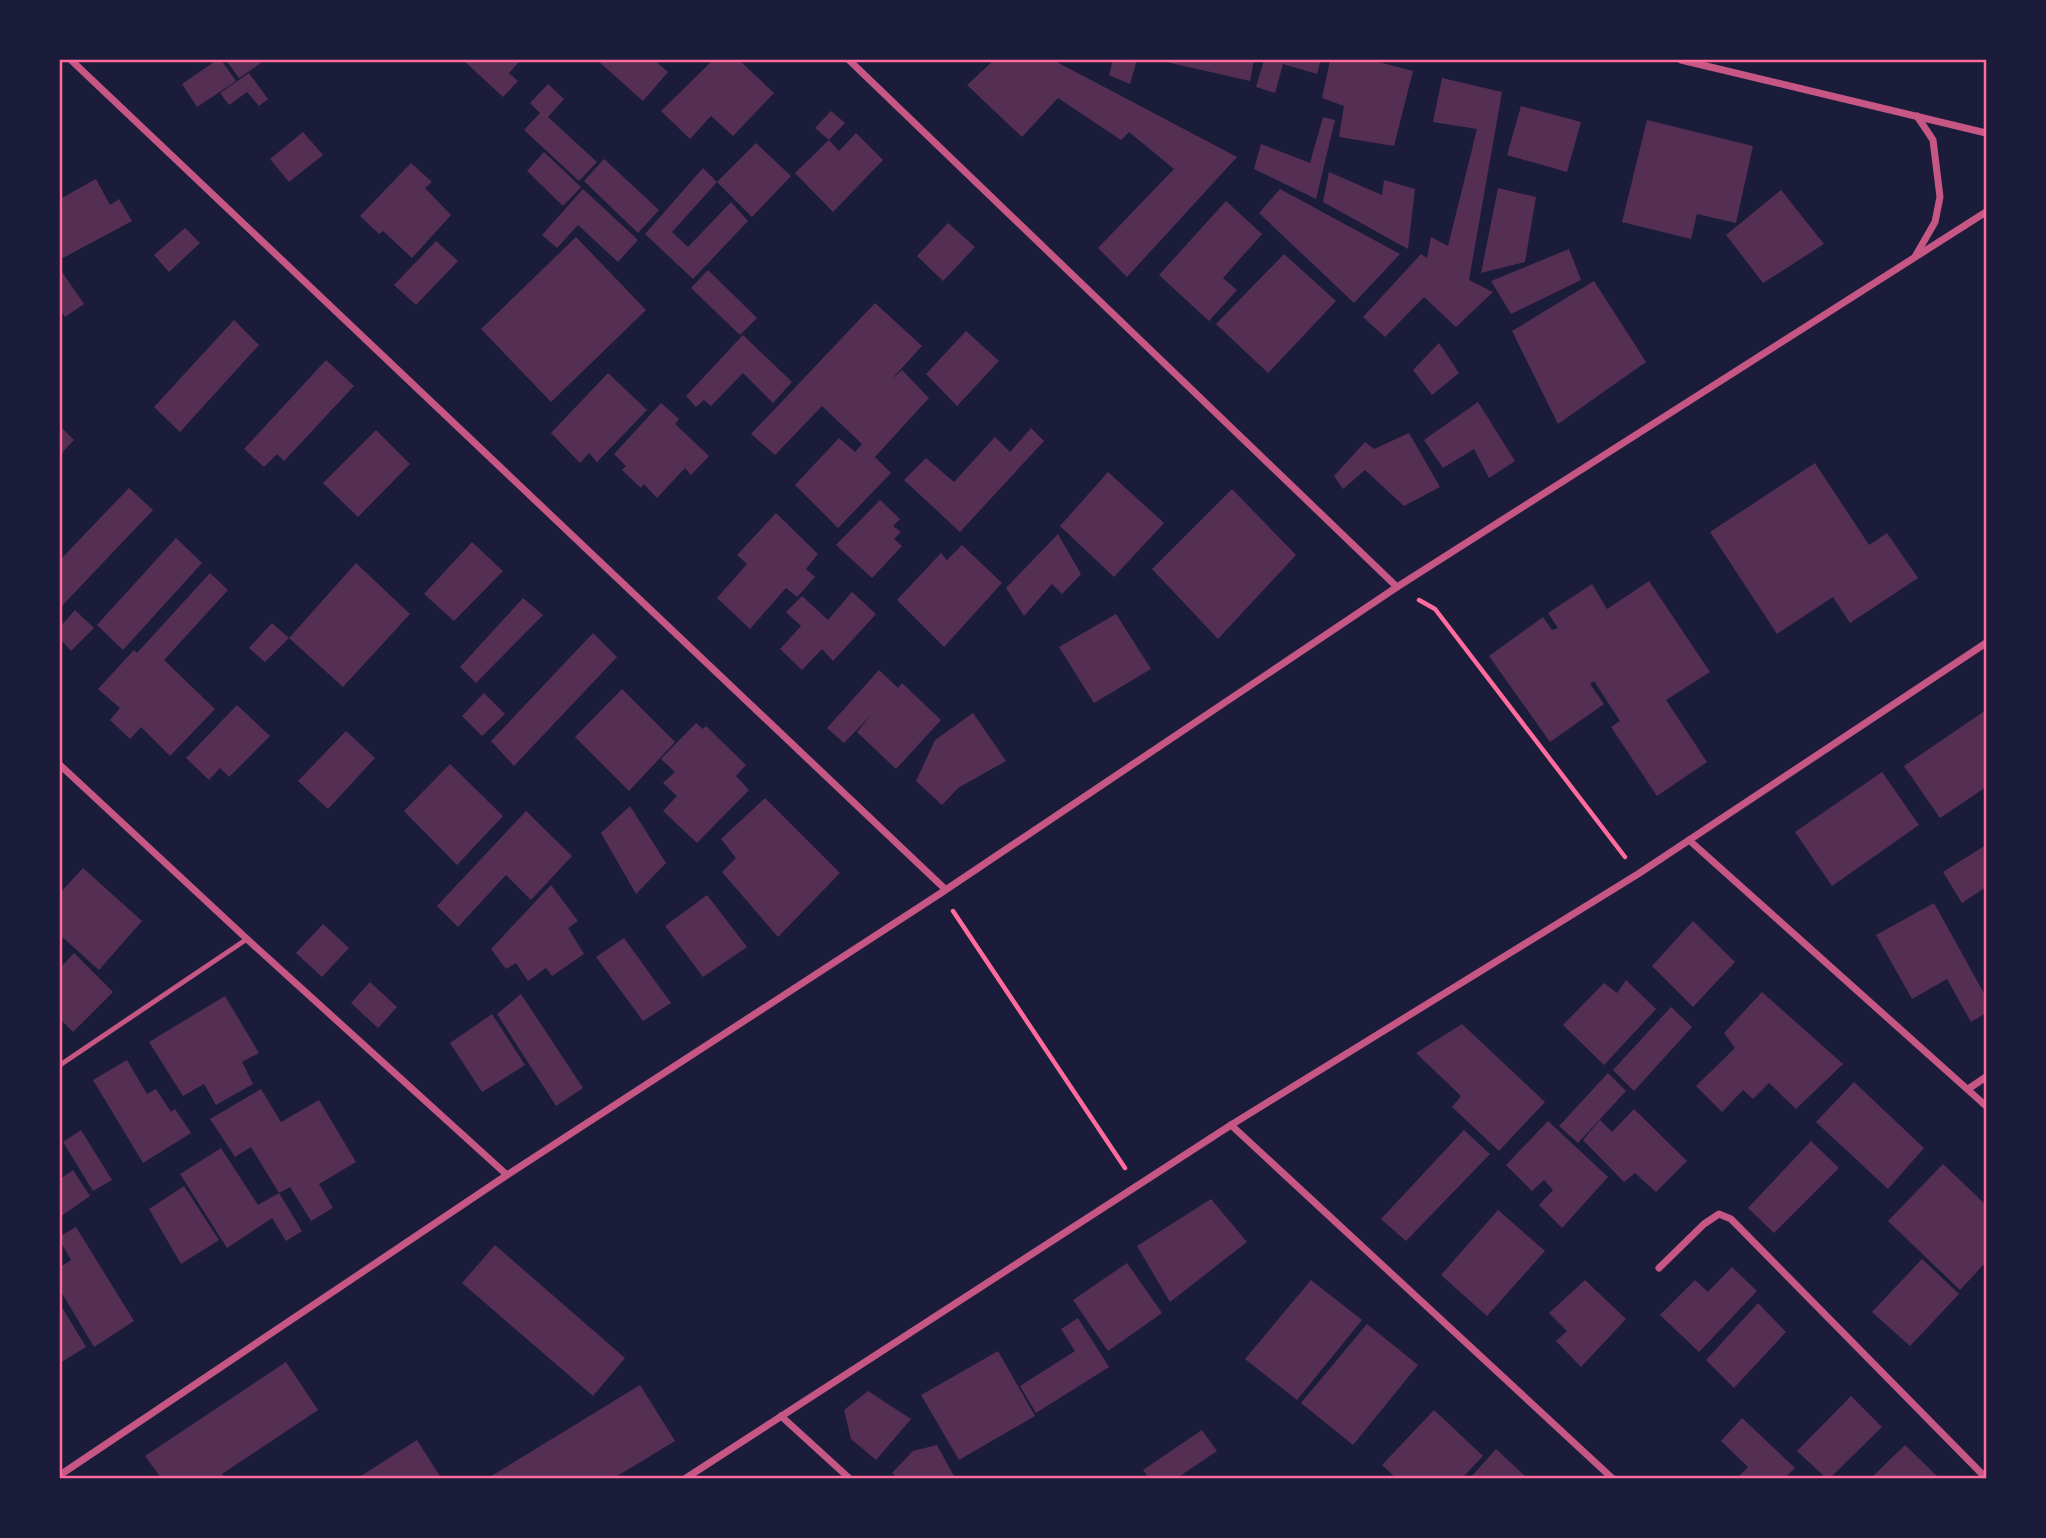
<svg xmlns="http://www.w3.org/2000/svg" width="2046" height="1538" viewBox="0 0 2046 1538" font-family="'Work Sans',sans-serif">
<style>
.building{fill:#542f53}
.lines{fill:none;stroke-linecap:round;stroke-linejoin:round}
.path{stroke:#ff6b9d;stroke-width:4.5}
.service{stroke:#c65784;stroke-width:5}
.minor{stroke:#c65784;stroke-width:7}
.neatline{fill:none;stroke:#ff6b9d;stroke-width:2.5}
</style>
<rect width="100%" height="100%" fill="#1b1b3a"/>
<g class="building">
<polygon points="217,60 221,60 236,81 197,107 182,84"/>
<polygon points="226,60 259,60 261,63 239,78"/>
<polygon points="463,60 521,60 509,73 518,81 503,97"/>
<polygon points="597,60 654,60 668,72 643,101"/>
<polygon points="713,60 739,60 774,93 733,136 711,116 690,139 661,111"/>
<polygon points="994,60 1053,60 1237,157 1127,277 1098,248 1174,169 1129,132 1121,140 1058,98 1022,137 967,85"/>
<polygon points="1113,60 1137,60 1130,84 1109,75"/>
<polygon points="1264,60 1321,60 1317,74 1283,64 1275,93 1256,87"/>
<polygon points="1330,60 1371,60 1413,71 1394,146 1339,137 1344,106 1322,98"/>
<polygon points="1162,61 1162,60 1254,60 1250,81"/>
<polygon points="249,73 268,99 259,106 247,92 229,105 220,93"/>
<polygon points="1442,78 1502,92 1469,280 1493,292 1456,327 1424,297 1385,337 1363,317 1421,254 1427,258 1431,237 1448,246 1477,129 1433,122"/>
<polygon points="548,84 564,99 548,117 597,162 579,181 524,130 540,113 530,103"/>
<polygon points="1521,106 1581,122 1567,172 1507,155"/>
<polygon points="831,111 845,123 829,140 815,128"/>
<polygon points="1323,117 1335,120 1316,199 1254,169 1261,144 1310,163"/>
<polygon points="1647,120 1753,146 1736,223 1697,214 1691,239 1622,222"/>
<polygon points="303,132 323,155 289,182 270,159"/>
<polygon points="856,133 883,160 833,212 795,173 829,140 839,151"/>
<polygon points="756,143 791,176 752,217 717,182"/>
<polygon points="544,152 581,187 563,206 527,171"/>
<polygon points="604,159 659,210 638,233 584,181"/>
<polygon points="411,163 432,182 425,188 451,215 412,258 383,231 379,234 360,216"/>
<polygon points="703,168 717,182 672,232 688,247 731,202 748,221 693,279 645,234"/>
<polygon points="1329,172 1382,195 1384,180 1415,189 1408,249 1323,202"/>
<polygon points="96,179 110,205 119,199 132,221 63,258 60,252 60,206 63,204 60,199"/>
<polygon points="1498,188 1536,197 1525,262 1481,273"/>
<polygon points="583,189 638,240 618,262 578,225 557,248 542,235"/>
<polygon points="1280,189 1400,254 1354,303 1259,213"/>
<polygon points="1781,190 1824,244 1763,283 1726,235"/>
<polygon points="1226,201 1262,234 1223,278 1237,290 1209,321 1159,275"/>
<polygon points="948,223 975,247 943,281 917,256"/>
<polygon points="185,228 200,243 169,272 154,255"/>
<polygon points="576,237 646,310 551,402 481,329"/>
<polygon points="436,241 458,261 416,305 394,285"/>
<polygon points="1569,249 1581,280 1511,314 1491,281"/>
<polygon points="1284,254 1336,301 1268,373 1216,324"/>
<polygon points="60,269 84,304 65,317 60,309"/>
<polygon points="708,270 757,318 740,335 691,288"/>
<polygon points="1594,281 1646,362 1558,424 1512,331"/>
<polygon points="875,303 922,346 891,380 902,370 929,398 875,457 891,473 838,528 795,485 839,438 855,452 862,444 822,406 775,455 751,434"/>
<polygon points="234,320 259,345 180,432 154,407"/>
<polygon points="966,331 999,361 957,406 926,374"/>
<polygon points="743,335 792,382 773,403 743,373 711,406 704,400 696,407 686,396"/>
<polygon points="1439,343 1459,373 1432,395 1413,370"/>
<polygon points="326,360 354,386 284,461 277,454 264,467 244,449"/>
<polygon points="608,373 647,410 597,462 589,453 580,463 551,433"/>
<polygon points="1478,402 1515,461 1489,478 1474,449 1443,468 1424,440"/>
<polygon points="661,403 679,419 675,424 709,456 691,475 685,468 657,498 644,484 641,488 622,470 626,466 614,454"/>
<polygon points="60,426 74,440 60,455"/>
<polygon points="1031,428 1044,441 960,532 904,480 926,458 954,482 995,437 1010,452"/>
<polygon points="376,430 410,464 358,517 323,483"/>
<polygon points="1409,433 1440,487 1404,506 1365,470 1343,489 1334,476 1365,442 1374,449"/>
<polygon points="1815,463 1869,545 1887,533 1918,578 1850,623 1833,597 1777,634 1710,532"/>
<polygon points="1108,472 1164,523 1114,577 1060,526"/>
<polygon points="129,488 153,510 60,608 60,560"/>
<polygon points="1232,489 1296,555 1218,639 1152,569"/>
<polygon points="880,500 900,519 893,526 901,532 894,539 902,546 872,578 836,545"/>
<polygon points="776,513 818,554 806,569 815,577 797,597 786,588 750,629 717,598 747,564 737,555"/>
<polygon points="1058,534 1081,574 1062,594 1052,584 1024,616 1006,588"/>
<polygon points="176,538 202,563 123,650 97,625"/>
<polygon points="472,542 503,571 454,621 424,594"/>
<polygon points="962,545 1002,583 944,647 897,600 941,553 947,560"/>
<polygon points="356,563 410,614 343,687 289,638 265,662 249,648 272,623 289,638"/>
<polygon points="210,573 228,590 164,660 215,709 170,756 141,727 130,739 110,720 120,708 98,689 134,650 137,653"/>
<polygon points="1649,581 1710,672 1666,700 1707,762 1657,796 1611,727 1620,721 1594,681 1590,684 1604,704 1550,742 1489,656 1543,617 1552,630 1558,628 1548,613 1592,584 1607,609"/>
<polygon points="852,592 876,614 833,661 822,649 802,670 780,649 801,626 786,612 802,596 828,620"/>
<polygon points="523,598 543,615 476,683 460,667"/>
<polygon points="75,610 94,628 71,651 60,639 60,627"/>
<polygon points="1116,614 1151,669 1094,703 1059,647"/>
<polygon points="593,633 617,657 514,766 491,741"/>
<polygon points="879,670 898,688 902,683 941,720 896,769 857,732 872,714 844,743 827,728"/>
<polygon points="622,689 675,742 629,791 575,737"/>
<polygon points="484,693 505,714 482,736 462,716"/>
<polygon points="237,705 270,736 229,777 220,768 209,780 186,758"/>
<polygon points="1986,710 1986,787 1940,818 1904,766"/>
<polygon points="973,713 1006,761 958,788 942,805 916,781 935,740"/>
<polygon points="696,723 703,729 706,726 746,765 736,776 749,790 697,843 663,811 677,796 663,783 675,772 661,759"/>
<polygon points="346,731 375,758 328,809 298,781"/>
<polygon points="450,764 503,816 457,865 404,811"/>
<polygon points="1882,772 1919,825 1832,886 1795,832"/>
<polygon points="765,798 840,873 778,937 722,872 736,858 721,839"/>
<polygon points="630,806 666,863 636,894 601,833"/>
<polygon points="526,811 572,856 531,900 506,875 458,927 437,906"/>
<polygon points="1986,845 1986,887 1962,903 1943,872"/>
<polygon points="83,868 142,921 99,970 60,935 60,893"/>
<polygon points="551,885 578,921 568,928 584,954 552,976 546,968 528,981 516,963 506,969 491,949"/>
<polygon points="707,895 747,947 703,977 665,926"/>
<polygon points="1934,903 1986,997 1986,1013 1971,1022 1947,979 1912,999 1876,935"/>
<polygon points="1693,921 1735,962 1693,1007 1652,966"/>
<polygon points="323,924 349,948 322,977 296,953"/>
<polygon points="624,938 671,1003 643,1021 596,957"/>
<polygon points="74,953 113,992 73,1032 60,1019 60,968"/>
<polygon points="1626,980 1656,1009 1604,1065 1563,1025 1604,983 1617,993"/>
<polygon points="370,982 397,1007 378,1028 351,1003"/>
<polygon points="1762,992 1843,1064 1796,1109 1769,1083 1753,1099 1743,1090 1722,1112 1696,1086 1735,1048 1724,1033"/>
<polygon points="521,994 583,1088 556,1106 497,1014"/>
<polygon points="225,996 259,1053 242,1062 253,1084 216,1105 204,1084 183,1096 149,1042"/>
<polygon points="1671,1007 1692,1027 1634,1091 1613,1070"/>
<polygon points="492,1014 525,1065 482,1092 450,1043"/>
<polygon points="1462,1024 1545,1102 1499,1151 1452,1107 1461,1096 1416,1053"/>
<polygon points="127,1060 147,1094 156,1089 171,1112 175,1109 191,1133 143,1163 93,1080"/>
<polygon points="1608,1073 1626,1091 1578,1143 1559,1126"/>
<polygon points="1854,1082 1924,1148 1888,1189 1816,1122"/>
<polygon points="261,1089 281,1122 319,1100 356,1162 319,1184 333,1208 311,1221 290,1187 279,1193 251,1147 235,1157 210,1119"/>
<polygon points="1634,1109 1687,1161 1656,1192 1635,1173 1624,1182 1583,1140 1600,1120 1612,1132"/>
<polygon points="1548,1121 1608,1177 1562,1228 1539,1205 1553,1190 1544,1180 1532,1191 1506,1165"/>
<polygon points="81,1130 112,1180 93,1191 63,1142"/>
<polygon points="1464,1130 1490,1154 1406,1241 1381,1219"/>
<polygon points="1811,1141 1839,1168 1774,1233 1748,1208"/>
<polygon points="221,1148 258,1205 279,1193 302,1231 286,1241 272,1218 227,1248 180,1174"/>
<polygon points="1943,1164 1986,1205 1986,1262 1960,1290 1888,1221"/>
<polygon points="73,1170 90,1196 60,1217 60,1179"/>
<polygon points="184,1186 219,1240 181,1264 149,1209"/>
<polygon points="1211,1199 1247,1242 1170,1302 1137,1246"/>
<polygon points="1498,1210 1545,1251 1487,1316 1441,1275"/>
<polygon points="76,1227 134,1321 94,1347 60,1290 60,1267 71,1260 60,1241 60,1236"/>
<polygon points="495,1245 625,1358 593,1396 462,1283"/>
<polygon points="1922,1259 1959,1294 1910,1346 1872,1312"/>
<polygon points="1127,1263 1162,1313 1108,1351 1073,1300"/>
<polygon points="1732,1267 1757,1291 1699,1352 1660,1315 1695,1280 1708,1292"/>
<polygon points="1311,1280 1362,1320 1297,1400 1245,1359"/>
<polygon points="1585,1280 1626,1319 1581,1367 1556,1341 1567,1331 1549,1313"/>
<polygon points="1758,1303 1786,1332 1734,1388 1706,1360"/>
<polygon points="60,1304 86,1347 60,1363"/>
<polygon points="1078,1318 1109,1367 1036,1413 1020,1386 1075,1351 1061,1329"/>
<polygon points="1367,1324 1418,1365 1353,1445 1301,1403"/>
<polygon points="998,1351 1035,1416 959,1460 921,1395"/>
<polygon points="286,1362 318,1410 222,1474 225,1478 161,1478 145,1456"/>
<polygon points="640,1385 675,1441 614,1478 488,1478"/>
<polygon points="868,1391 911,1419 876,1460 851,1439 844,1410"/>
<polygon points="1851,1396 1882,1427 1830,1478 1826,1478 1797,1451"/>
<polygon points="1434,1410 1483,1456 1462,1478 1396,1478 1382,1465"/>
<polygon points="1742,1418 1795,1468 1785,1478 1737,1478 1748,1467 1721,1441"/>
<polygon points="1202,1430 1217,1451 1177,1478 1149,1478 1143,1470"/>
<polygon points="417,1440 441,1478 358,1478"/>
<polygon points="937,1445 955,1478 898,1478 892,1473 913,1451"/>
<polygon points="1905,1445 1939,1478 1871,1478"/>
<polygon points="1496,1449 1527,1478 1470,1478"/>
</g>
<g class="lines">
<g class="path">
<polyline points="1419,600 1435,609 1625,857"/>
<polyline points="953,911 1125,1168"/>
</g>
<polyline class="service" points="60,1065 247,939"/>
<g class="minor">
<polyline points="71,60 945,889"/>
<polyline points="849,60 1397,587"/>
<polyline points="1681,60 1986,133"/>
<polyline points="1916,255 1935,222 1940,197 1933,140 1917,116"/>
<polyline points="60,765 247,939 507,1175"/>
<polyline points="1689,840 1986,1106"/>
<polyline points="1968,1089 1986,1077"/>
<polyline points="1231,1125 1612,1478"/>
<polyline points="1659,1268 1704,1224 1719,1214 1731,1219 1986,1478"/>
<polyline points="781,1416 849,1478"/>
<polyline points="60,1475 507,1175 941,893 1397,587 1986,212"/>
<polyline points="686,1478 1231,1125 1638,874 1986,643"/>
</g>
</g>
<rect width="2046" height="1538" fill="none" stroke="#1b1b3a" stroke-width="122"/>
<rect x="61" y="61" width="1924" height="1416" class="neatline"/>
</svg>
